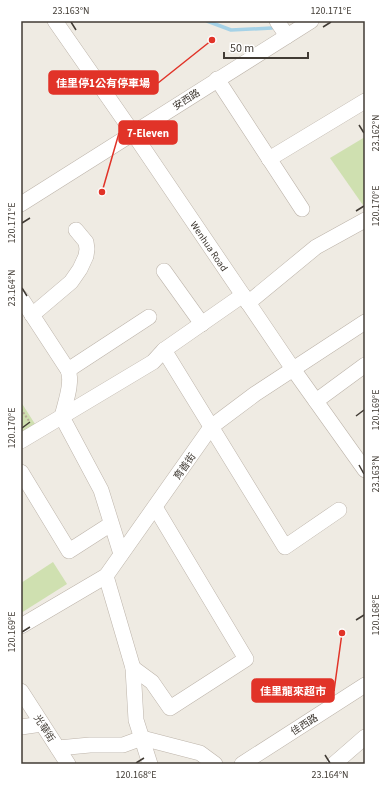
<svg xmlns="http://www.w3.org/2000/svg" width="386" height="785" viewBox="0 0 386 785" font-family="'Source Sans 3','Noto Sans TC',sans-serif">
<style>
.green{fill:#cfe0b0}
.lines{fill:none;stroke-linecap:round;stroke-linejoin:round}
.stream{stroke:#a5d2e7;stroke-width:3.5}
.minor-casing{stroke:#bdb4aa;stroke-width:16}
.path{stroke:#baac9a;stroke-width:2;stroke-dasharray:2 2;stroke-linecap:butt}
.minor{stroke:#fff;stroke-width:15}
.ticks{fill:none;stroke:#413b34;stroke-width:1.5}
.labels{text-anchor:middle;stroke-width:3;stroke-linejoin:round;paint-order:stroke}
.street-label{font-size:10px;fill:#413b34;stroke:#fff}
.leader{fill:none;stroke:#e13328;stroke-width:1.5}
.callout-dot{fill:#e13328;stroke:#fff;stroke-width:1.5}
.callout{fill:#e13328;stroke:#e13328;stroke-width:1.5}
.callout-label{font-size:11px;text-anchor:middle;font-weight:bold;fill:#fff}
.neatline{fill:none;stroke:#413b34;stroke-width:1.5}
.ticks-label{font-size:10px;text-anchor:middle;fill:#413b34}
</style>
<rect width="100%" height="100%" fill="#efebe3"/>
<g class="green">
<polygon points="365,137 365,208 330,158"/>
<polygon points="21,402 35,424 21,433"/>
<polygon points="53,562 67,584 21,613 21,583"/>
</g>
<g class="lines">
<polyline class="stream" points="207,21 231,30 272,28"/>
<g class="minor-casing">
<g id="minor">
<path id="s1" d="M55 21 133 133 293 369 365 470"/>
<polyline points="277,21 287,36"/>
<polyline points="217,79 302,209"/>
<polyline points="269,159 365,101"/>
<polyline points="21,204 311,21"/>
<polyline points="164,271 202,324"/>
<path d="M21 298 68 370C73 383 65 403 62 417"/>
<polyline points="248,303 316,247 365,220"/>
<polyline points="32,315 71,282 80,269 86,256 87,249 86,242 76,230"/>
<polyline points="164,350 285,547 339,510"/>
<polyline points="68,370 149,317"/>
<polyline points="316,401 365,365"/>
<polyline points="62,417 101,490 121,554"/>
<polyline points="21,441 153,362 164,350 243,295"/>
<polyline points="21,472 69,551 111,524"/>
<polyline points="106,576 133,668 136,720 150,764"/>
<polyline points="21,626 106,576 211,427 255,394 365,322"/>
<polyline points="133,668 152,682 170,708 246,659 155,507"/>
<polyline points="21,691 68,764"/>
<polyline points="21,727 42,724"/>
<polyline points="58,748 90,745 123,745 142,738 200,753 215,764"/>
<polyline points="242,764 365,685"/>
<polyline points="334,764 365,737"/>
</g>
</g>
<polyline class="path" points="21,409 29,421"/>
<use href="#minor" class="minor"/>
</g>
<path class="ticks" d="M71 22 76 30M323 27 331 22M359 125 364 133M356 211 364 206M22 223 30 218M22 288 27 296M356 416 364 410M22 428 30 422M359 465 364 474M356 620 364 615M22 632 30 627M325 755 330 763M136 763 144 758"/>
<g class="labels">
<g class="street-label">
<text transform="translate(186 99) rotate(-32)" y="4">安西路</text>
<text dy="4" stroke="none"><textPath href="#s1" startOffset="273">Wenhua Road</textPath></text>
<text transform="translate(184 466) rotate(-55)" y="4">育善街</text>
<text transform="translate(304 724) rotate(-33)" y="4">佳西路</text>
<text transform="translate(45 728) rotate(57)" y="4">光華街</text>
</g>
</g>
<path class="leader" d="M212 40L158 83M102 192L119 133M342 633L334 691"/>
<g class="callout-dot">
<circle cx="212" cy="40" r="4"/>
<circle cx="102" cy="192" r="4"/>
<circle cx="342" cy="633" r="4"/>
</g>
<g class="callout">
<rect x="49" y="71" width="109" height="23" rx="4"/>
<rect x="119" y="121" width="58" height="23" rx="4"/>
<rect x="252" y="679" width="82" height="23" rx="4"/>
</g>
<g class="callout-label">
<text x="103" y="87">佳里停1公有停車場</text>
<text x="148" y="137">7-Eleven</text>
<text x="293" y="695">佳里龍來超市</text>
</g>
<rect width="386" height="785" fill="none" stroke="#ffffff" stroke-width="44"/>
<path d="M224 52v6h84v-6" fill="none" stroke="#413b34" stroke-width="2"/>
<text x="230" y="52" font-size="12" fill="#413b34" stroke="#ffffff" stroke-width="3" paint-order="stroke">50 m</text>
<rect x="22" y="22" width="342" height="741" class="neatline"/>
<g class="ticks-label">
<text x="71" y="14">23.163°N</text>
<text x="331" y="14">120.171°E</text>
<text transform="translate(375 133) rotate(-90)" y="4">23.162°N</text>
<text transform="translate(375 206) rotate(-90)" y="4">120.170°E</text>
<text transform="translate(11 223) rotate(-90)" y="4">120.171°E</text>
<text transform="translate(11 288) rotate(-90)" y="4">23.164°N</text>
<text transform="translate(375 410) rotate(-90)" y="4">120.169°E</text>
<text transform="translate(11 428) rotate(-90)" y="4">120.170°E</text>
<text transform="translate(375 474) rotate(-90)" y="4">23.163°N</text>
<text transform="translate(375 615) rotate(-90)" y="4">120.168°E</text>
<text transform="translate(11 632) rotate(-90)" y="4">120.169°E</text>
<text x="136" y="778">120.168°E</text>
<text x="330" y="778">23.164°N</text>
</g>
</svg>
